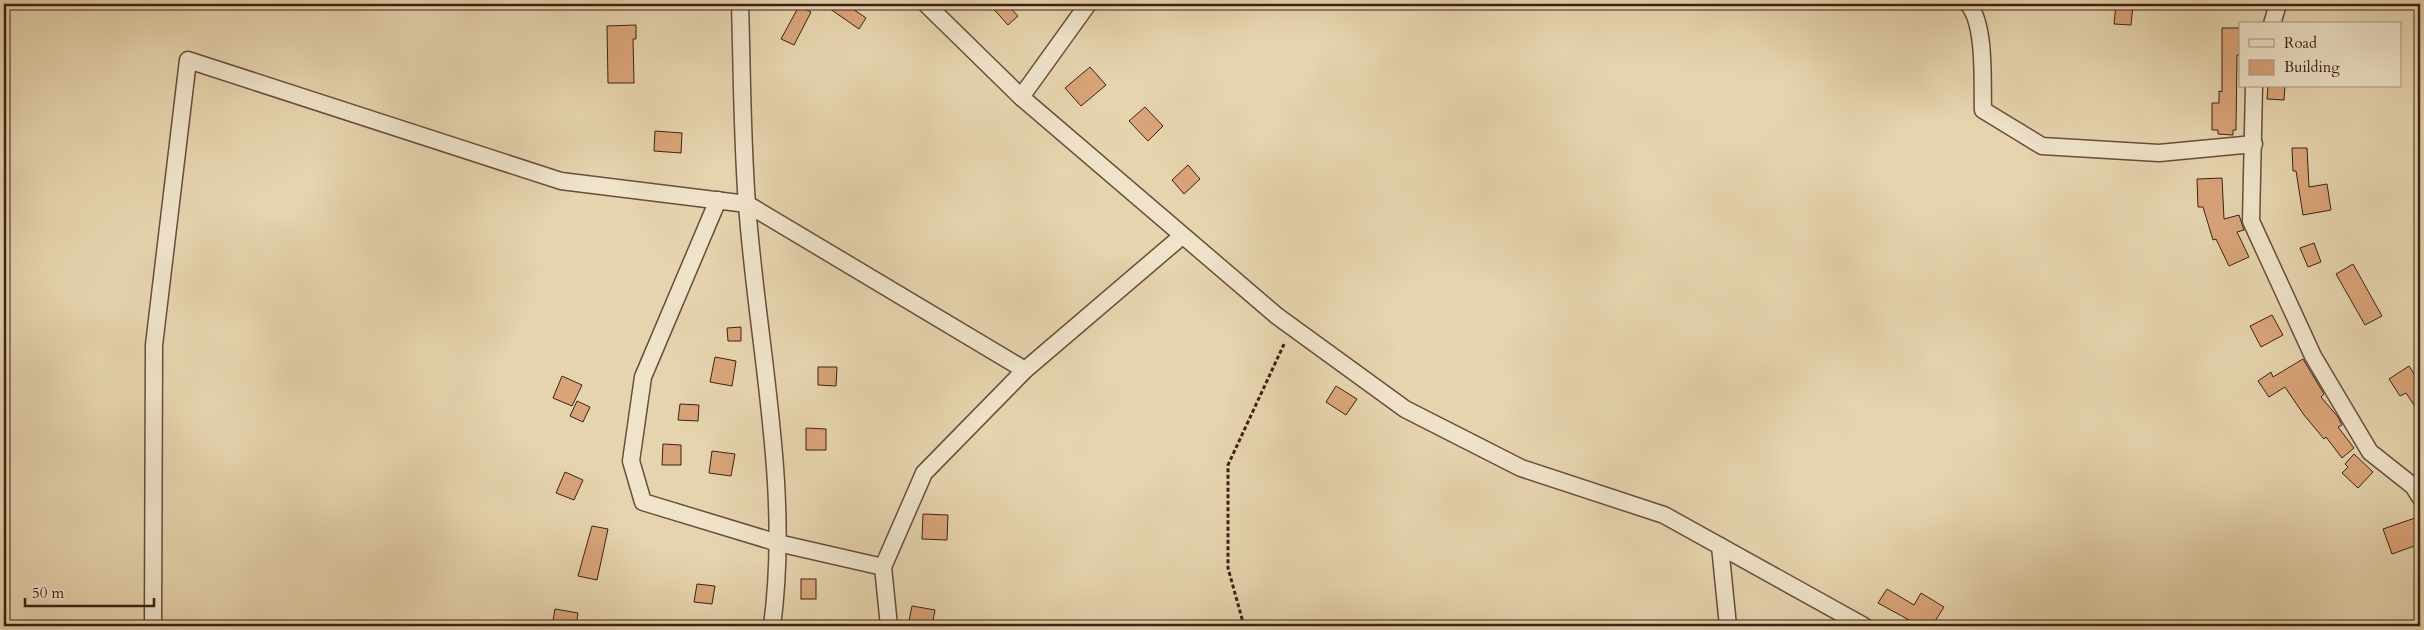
<svg xmlns="http://www.w3.org/2000/svg" width="2424" height="630" viewBox="0 0 2424 630" font-family="Cardo,serif">
<style>
.building{fill:#d9a479;stroke:#3e2115}
.lines{fill:none;stroke-linecap:round;stroke-linejoin:round}
.minor-casing{stroke:#684e3b;stroke-width:19}
.path{stroke:#3e2115;stroke-width:3;stroke-dasharray:4 2.5;stroke-linecap:butt}
.minor{stroke:#efe3ca;stroke-width:16}
</style>
<rect width="100%" height="100%" fill="#e6d4ae"/>
<filter id="stains"><feTurbulence type="fractalNoise" baseFrequency=".004" numOctaves="4"/><feColorMatrix values="0 0 0 0 .2 0 0 0 0 .09 0 0 0 0 .02 0 0 0 .5 -.17"/></filter>
<radialGradient id="worn" r=".72"><stop offset=".6" stop-color="#630" stop-opacity="0"/><stop offset="1" stop-color="#630" stop-opacity=".3"/></radialGradient>
<g class="building">
<polygon points="823,4 846,4 866,18 859,29"/>
<polygon points="989,4 1007,4 1018,16 1008,25"/>
<polygon points="2116,4 2133,5 2131,25 2114,24"/>
<polygon points="799,6 811,12 794,45 781,39"/>
<polygon points="636,25 636,39 633,39 634,83 608,83 607,26"/>
<polygon points="2222,28 2240,28 2240,55 2237,55 2236,130 2233,130 2233,135 2218,134 2218,130 2212,130 2212,103 2219,103 2219,91 2222,92"/>
<polygon points="1090,67 1106,85 1081,106 1065,88"/>
<polygon points="2268,86 2285,86 2284,100 2267,99"/>
<polygon points="1145,107 1163,126 1148,141 1129,121"/>
<polygon points="655,131 682,133 681,153 654,151"/>
<polygon points="2292,148 2307,148 2309,187 2327,184 2331,210 2303,215 2296,171 2293,171"/>
<polygon points="1188,165 1200,179 1184,194 1172,180"/>
<polygon points="2222,178 2224,219 2239,215 2244,230 2237,232 2249,257 2229,266 2216,239 2213,240 2203,207 2198,207 2197,179"/>
<polygon points="2314,243 2321,262 2308,267 2300,248"/>
<polygon points="2353,264 2382,316 2365,325 2336,274"/>
<polygon points="2272,315 2283,335 2261,347 2250,326"/>
<polygon points="741,327 741,341 728,341 727,328"/>
<polygon points="715,357 736,361 732,386 710,382"/>
<polygon points="2303,359 2324,394 2321,397 2338,417 2342,425 2338,427 2354,448 2342,458 2326,437 2324,439 2304,415 2285,387 2269,397 2258,381 2271,372 2273,377"/>
<polygon points="2409,366 2420,383 2420,414 2406,393 2400,396 2389,379"/>
<polygon points="818,367 837,367 836,386 818,385"/>
<polygon points="562,376 582,385 572,406 553,398"/>
<polygon points="1336,386 1357,399 1346,415 1326,402"/>
<polygon points="577,401 590,407 583,422 570,416"/>
<polygon points="680,404 699,405 698,421 678,420"/>
<polygon points="806,428 826,429 826,450 806,450"/>
<polygon points="663,444 681,445 681,465 662,465"/>
<polygon points="712,451 735,454 731,476 709,473"/>
<polygon points="2354,454 2373,472 2358,488 2342,473 2348,467 2345,464"/>
<polygon points="565,472 583,480 574,500 556,493"/>
<polygon points="923,514 948,515 947,540 922,539"/>
<polygon points="2415,518 2420,532 2420,544 2392,554 2383,529"/>
<polygon points="592,526 608,529 597,580 578,576"/>
<rect x="801" y="579" width="15" height="20"/>
<polygon points="697,584 715,586 712,604 694,602"/>
<polygon points="1887,589 1914,605 1921,593 1944,607 1932,626 1920,626 1878,603"/>
<polygon points="912,606 935,610 932,626 908,626"/>
<polygon points="555,609 578,613 576,626 552,626"/>
</g>
<g class="lines">
<g class="minor-casing">
<g id="minor">
<path d="M740 4C742 70 742 138 747 204 757 344 791 486 772 626"/>
<polyline points="926,4 1021,97 1277,316 1405,409 1521,468 1664,515 1864,626"/>
<path d="M1968 4C1986 24 1982 83 1983 110L2042 146 2159 153 2254 144"/>
<polyline points="2272,24 2278,4"/>
<polyline points="2254,86 2251,221 2313,356 2370,452 2413,486 2420,497"/>
<polyline points="1021,97 1088,4"/>
<polyline points="718,200 643,377 631,461 643,502 778,543 883,567"/>
<polyline points="1720,546 1728,626"/>
<polyline points="153,626 154,345 188,60 561,181 747,204 1025,370"/>
<polyline points="889,626 883,567 924,473 1025,370 1182,236"/>
</g>
</g>
<polyline class="path" points="1244,626 1228,568 1228,465 1285,342"/>
<use href="#minor" class="minor"/>
</g>
<rect width="2424" height="630" fill="none" stroke="#e6d4ae" stroke-width="20"/>
<rect x="5" y="5" width="2414" height="620" fill="none" stroke="#3e2115" stroke-width="2.5"/>
<rect x="10" y="10" width="2404" height="610" fill="none" stroke="#3e2115"/>
<rect x="2239" y="22" width="162" height="65" fill="#efe3ca" stroke="#a89582"/>
<rect x="2249" y="39" width="25" height="8" fill="#efe3ca" stroke="#a89582"/>
<text x="2284" y="48" font-size="15" fill="#3e2115">Road</text>
<rect x="2249" y="60" width="25" height="15" fill="#d9a479" stroke="#a89582"/>
<text x="2284" y="72" font-size="15" fill="#3e2115">Building</text>
<path d="M25 598v8h129v-8" fill="none" stroke="#3e2115" stroke-width="2.5"/>
<text x="32" y="598" font-size="15" fill="#3e2115" stroke="#efe3ca" stroke-width="4" paint-order="stroke">50 m</text>
<rect width="100%" height="100%" filter="url(#stains)"/>
<rect width="100%" height="100%" fill="url(#worn)"/>
</svg>
